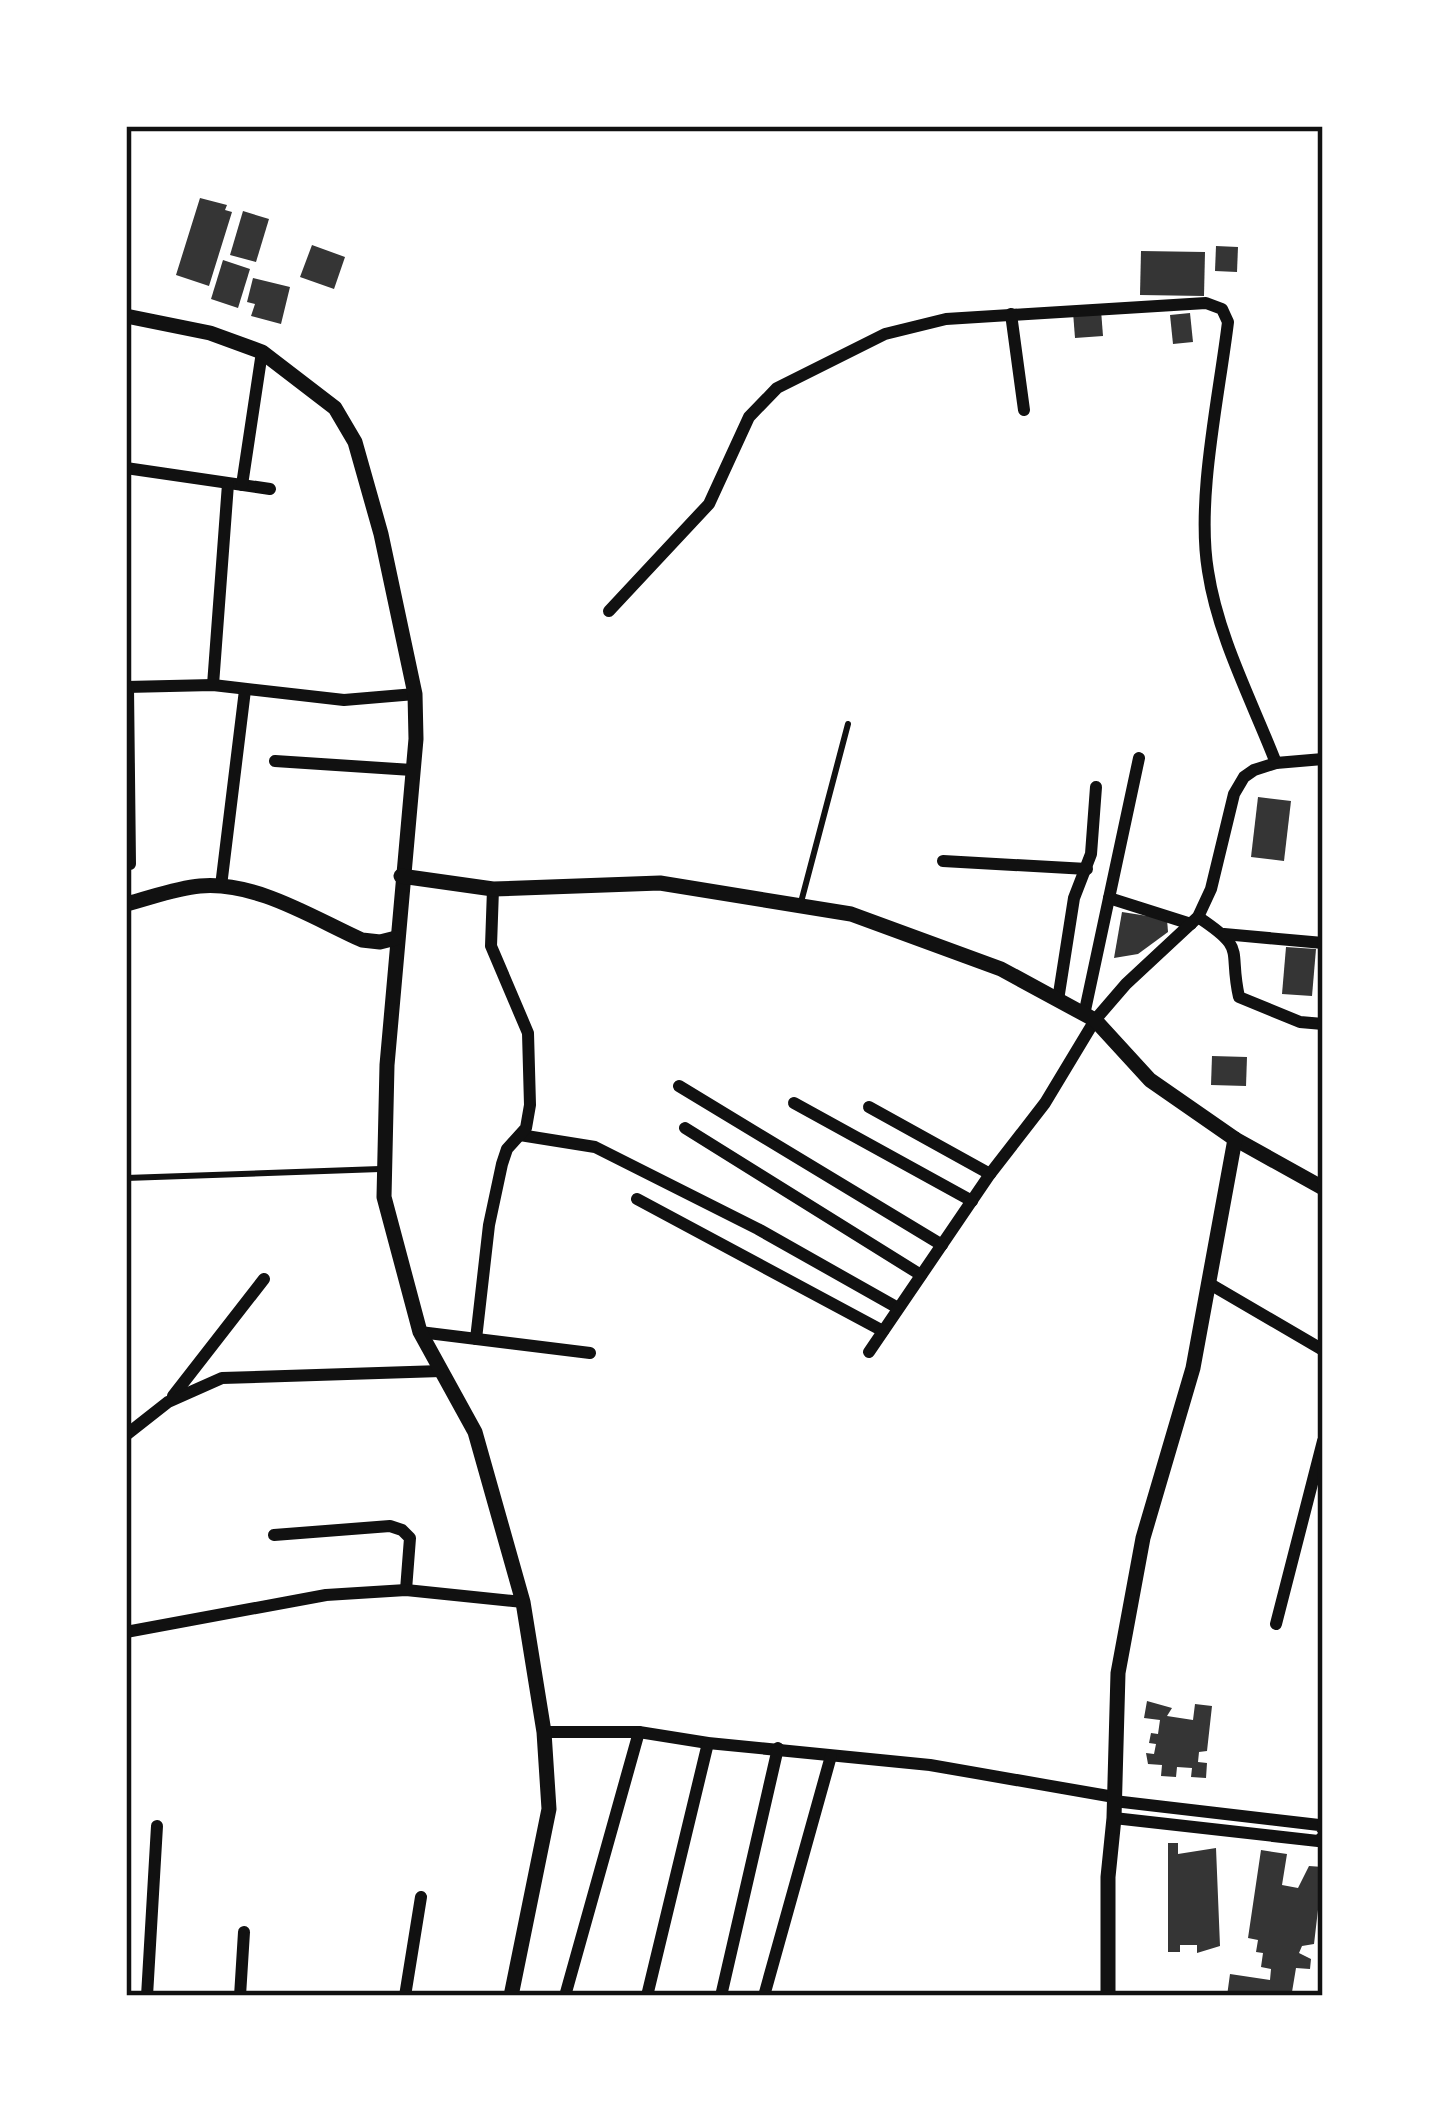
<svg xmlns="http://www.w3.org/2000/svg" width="1449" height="2122" viewBox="0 0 1449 2122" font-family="Quicksand,sans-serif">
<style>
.building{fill:#353535}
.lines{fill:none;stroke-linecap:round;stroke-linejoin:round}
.service{stroke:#111;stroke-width:6}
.minor{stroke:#111;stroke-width:12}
.tertiary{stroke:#111;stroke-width:15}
.neatline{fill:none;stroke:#111;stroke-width:4.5}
</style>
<rect width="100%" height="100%" fill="#fff"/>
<g class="building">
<polygon points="200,198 227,205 225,210 232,212 209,286 176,275"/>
<polygon points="243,211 269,219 256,262 230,255"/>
<polygon points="312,245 345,257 334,289 300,277"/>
<polygon points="1216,246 1238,247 1237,272 1215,271"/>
<polygon points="1141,251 1205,252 1204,296 1140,295"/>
<polygon points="223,260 250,269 238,308 211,299"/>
<polygon points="253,278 290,287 281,324 251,316 255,304 247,302"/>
<polygon points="1101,310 1103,336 1075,338 1073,312"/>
<polygon points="1190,313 1193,342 1173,344 1170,315"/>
<polygon points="1258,797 1291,801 1284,861 1251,857"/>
<polygon points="1122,912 1167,919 1168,932 1138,954 1114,958"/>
<polygon points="1286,947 1316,949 1312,996 1282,994"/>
<polygon points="1319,960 1323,960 1323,999 1318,998"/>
<polygon points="1212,1056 1247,1057 1246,1086 1211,1085"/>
<polygon points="1147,1701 1172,1708 1167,1716 1193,1720 1195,1704 1212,1706 1207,1751 1199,1752 1198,1762 1207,1763 1206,1778 1191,1777 1192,1768 1177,1767 1176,1777 1161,1776 1162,1765 1148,1764 1146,1753 1154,1754 1156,1744 1149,1743 1151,1733 1158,1734 1160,1720 1144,1718"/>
<polygon points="1168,1843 1178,1843 1178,1854 1216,1848 1220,1946 1197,1953 1197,1945 1180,1945 1180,1952 1168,1952"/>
<polygon points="1261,1850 1287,1854 1282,1885 1298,1888 1309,1866 1323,1867 1314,1944 1302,1946 1299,1953 1311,1959 1310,1969 1296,1968 1292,1992 1302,1996 1227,1996 1230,1974 1270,1980 1271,1969 1261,1967 1263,1953 1256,1952 1258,1940 1248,1938"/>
</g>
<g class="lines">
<g class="service">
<polyline points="800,906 848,724"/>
<polyline points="126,1178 380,1169"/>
</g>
<g class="minor">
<polyline points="1011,314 1024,410"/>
<polyline points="126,468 270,489"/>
<polyline points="242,485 262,352"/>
<path d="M609 611 709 504 749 417 777 388 885 334 946 319 1206 303 1222 309 1228 322C1219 397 1196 499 1208 571 1218 637 1252 701 1276 763"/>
<polyline points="213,685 228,484"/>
<polyline points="126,687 213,685 344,700 415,694"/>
<polyline points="128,687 130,864"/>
<polyline points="275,761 412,770"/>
<polyline points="943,861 1087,869"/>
<polyline points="221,886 245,690"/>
<polyline points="1109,898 1191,924"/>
<path d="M1198 917C1248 950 1228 948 1239 997L1300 1022 1323 1024"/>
<polyline points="1224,934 1323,943"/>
<polyline points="1058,1000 1074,898 1091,854 1096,787"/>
<polyline points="1084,1015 1139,758"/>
<polyline points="679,1086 942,1245"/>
<polyline points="794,1103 972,1201"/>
<polyline points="869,1107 990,1174"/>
<polyline points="685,1128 921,1275"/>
<polyline points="520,1135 595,1147 758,1229 898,1308"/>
<polyline points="637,1199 883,1331"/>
<polyline points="1210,1284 1323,1350"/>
<polyline points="420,1332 590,1353"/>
<polyline points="476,1339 489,1225 502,1164 507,1149 526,1128 530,1105 528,1033 491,946 493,889"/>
<polyline points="869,1352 990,1174 1045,1103 1095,1020 1126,984 1198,917 1211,889 1234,794 1244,777 1254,770 1276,763 1323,759"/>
<polyline points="173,1396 264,1279"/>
<polyline points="126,1435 168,1402 222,1378 441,1371"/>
<polyline points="274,1535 390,1526 402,1530 410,1538 406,1590"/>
<polyline points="1276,1624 1323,1441"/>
<polyline points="126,1632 326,1595 406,1590 523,1602"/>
<polyline points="544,1732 639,1732 708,1743 930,1765 1114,1797"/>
<polyline points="1114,1801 1319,1825 1323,1829"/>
<polyline points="1114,1818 1318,1841 1323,1837"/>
<polyline points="147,1996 157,1826"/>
<polyline points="240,1996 244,1932"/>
<polyline points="405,1996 421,1897"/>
<polyline points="565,1996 639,1732"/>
<polyline points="647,1996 708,1743"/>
<polyline points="721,1996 778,1748"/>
<polyline points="764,1996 831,1756"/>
</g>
<g class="tertiary">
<polyline points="126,316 210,333 262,352 335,408 355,442 381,534 415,694 416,739 387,1065 384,1197 420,1332 475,1432 523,1602 544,1732 549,1809 511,1996"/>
<polyline points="401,876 493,889 660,883 851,914 1001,969 1095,1020 1150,1080 1235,1139 1323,1188"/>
<path d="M126 904C150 898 176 888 200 886 256 881 313 918 362 940L380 942 396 938"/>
<polyline points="1108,1996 1108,1877 1114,1818 1118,1673 1143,1538 1193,1368 1235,1139"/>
</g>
</g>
<rect width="1449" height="2122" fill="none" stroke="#ffffff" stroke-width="258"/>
<rect x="129" y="129" width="1191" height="1864" class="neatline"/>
</svg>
